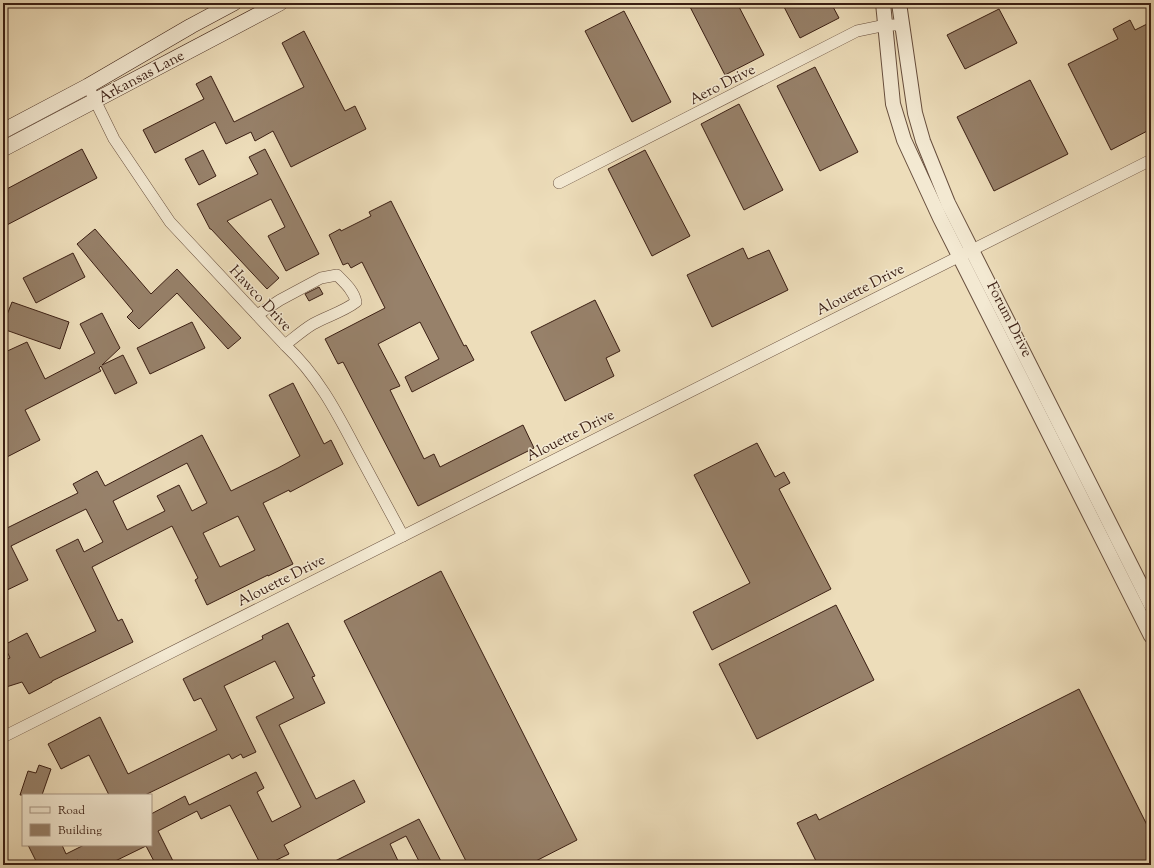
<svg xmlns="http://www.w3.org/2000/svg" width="1154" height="868" viewBox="0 0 1154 868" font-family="'Sorts Mill Goudy',serif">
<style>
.building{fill:#97816a;stroke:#3a1e13;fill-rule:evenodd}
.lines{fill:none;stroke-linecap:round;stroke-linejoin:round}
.minor-casing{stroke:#674e3d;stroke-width:12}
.tertiary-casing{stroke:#674e3d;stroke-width:16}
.secondary-casing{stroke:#3a1e13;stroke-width:16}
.minor{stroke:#f3e9d2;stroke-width:11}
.tertiary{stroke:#f3e9d2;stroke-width:14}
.secondary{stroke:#f3e9d2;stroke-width:15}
.labels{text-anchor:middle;stroke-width:3;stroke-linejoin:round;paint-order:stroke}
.street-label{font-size:15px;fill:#3a1e13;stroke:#f3e9d2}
</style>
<rect width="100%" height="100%" fill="#edddba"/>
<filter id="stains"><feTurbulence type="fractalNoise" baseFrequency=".005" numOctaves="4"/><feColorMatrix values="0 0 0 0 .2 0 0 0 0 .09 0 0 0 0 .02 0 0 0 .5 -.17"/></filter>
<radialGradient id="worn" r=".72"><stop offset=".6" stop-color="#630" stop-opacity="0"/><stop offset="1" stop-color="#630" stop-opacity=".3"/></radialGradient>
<g class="building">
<polygon points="688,3 737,3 764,55 725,75"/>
<polygon points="782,3 831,3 839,18 800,38"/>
<polygon points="999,9 1017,43 965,69 947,35"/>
<polygon points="624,11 671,102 632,122 585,31"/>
<polygon points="1130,20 1135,30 1151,22 1151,94 1148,95 1151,102 1151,129 1111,150 1068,64 1118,39 1113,29"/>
<polygon points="304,31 345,111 355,106 366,129 291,167 273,131 255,141 251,132 226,144 215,122 155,153 143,130 204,99 196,84 211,76 234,122 304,87 282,43"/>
<polygon points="815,67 858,152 820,171 777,86"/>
<polygon points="1030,80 1068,154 994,191 957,117"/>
<polygon points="739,104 783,190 744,210 701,124"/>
<polygon points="82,149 97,178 3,227 3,191"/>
<polygon points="265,149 319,254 286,271 268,236 285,227 271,199 227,221 279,278 267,289 211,229 210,229 197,204 258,174 249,157"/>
<polygon points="203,150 216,176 199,185 185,159"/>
<polygon points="645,150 690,236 652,256 608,169"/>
<polygon points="391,201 464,346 466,345 474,360 412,392 405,377 439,359 420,322 378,344 400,386 390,390 424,459 434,454 440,467 523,425 534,448 418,506 343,362 338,364 325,339 385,308 362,262 351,268 348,263 343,265 329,235 340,229 341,231 371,216 369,212"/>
<polygon points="95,229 151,294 177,269 241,338 228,349 177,293 139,329 127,317 133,311 77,244"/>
<polygon points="743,248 748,259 769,250 788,290 712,327 687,275"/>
<polygon points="73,253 85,277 36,303 23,278"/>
<polygon points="319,287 323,294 309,301 305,294"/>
<polygon points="595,300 620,351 606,358 614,376 565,401 531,332"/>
<polygon points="12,302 69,322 60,349 3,329 3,325"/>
<polygon points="102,313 120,348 102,365 123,355 137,383 115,394 101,366 99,368 101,371 25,410 40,440 3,459 3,353 27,342 45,379 95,353 80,324"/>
<polygon points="192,322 205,348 150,374 137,348"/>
<path d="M293 383 324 444 331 440 343 464 290 492 289 490 263 503 293 564 268 576V575L207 605 195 580 198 578 172 526 92 567 118 621 122 619 133 642 52 681V682L29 694 22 682 3 688V661L10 658 4 645 27 633 40 658 96 631 56 550 78 539 84 552 103 542 86 509 11 546 28 580 3 592V530L78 493 73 484 97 471 105 486 202 435 231 491 278 468 300 456 269 395ZM187 463 207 503 192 511 179 485 157 496 165 511 127 530 113 501ZM238 516 255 550 220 567 203 533Z"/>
<polygon points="757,443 775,477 784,472 790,483 779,489 831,589 712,650 693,612 750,583 694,475"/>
<polygon points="441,571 577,840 528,865 468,865 344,621"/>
<polygon points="836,605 874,680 757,739 719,664"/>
<polygon points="288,623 315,676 312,677 325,703 279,725 316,799 354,780 365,802 284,845 289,854 266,865 261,865 230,805 201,819 197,811 158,831 175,865 156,865 146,846 107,865 81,865 78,860 68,865 38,865 28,845 62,845 66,854 84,845 151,845 151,814 185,796 189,805 256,772 264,788 257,792 272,822 301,807 256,717 294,698 275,661 224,686 256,752 243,758 241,754 232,759 229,754 145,795 109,795 89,755 61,769 48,744 100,717 128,774 217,730 201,698 194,701 183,679 263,639 262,636"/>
<polygon points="1079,689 1151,833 1151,865 818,865 797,823 816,814 819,820"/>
<polygon points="39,765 51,769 42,795 20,795 28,771 36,773"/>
<polygon points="419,819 443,865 421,865 406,836 390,844 400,865 327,865"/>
</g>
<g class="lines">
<g class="minor-casing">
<g id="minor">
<path d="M88 86 114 139 170 222 285 345C317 375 335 409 355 447 371 477 387 506 403 536"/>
<polyline points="559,183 857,31 886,25 902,25"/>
<path d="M257 315 280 300 321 278 337 275C345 283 354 291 356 302 343 312 327 316 313 324 303 330 294 338 285 345"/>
<polyline points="3,737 1151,160"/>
</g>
</g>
<g class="tertiary-casing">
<g id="tertiary">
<polyline points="883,3 893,104 904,140 940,218 1151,636"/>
<polyline points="899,3 915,113 923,141 948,203 1151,605"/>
</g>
</g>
<g class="secondary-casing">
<g id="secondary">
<polyline points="3,131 88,86 191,26 234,3"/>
<polyline points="3,149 280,3"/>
</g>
</g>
<use href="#minor" class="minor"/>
<use href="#tertiary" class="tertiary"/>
<use href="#secondary" class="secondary"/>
</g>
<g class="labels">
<g class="street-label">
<text transform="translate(141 76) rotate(-28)" y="5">Arkansas Lane</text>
<text transform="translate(722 84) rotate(-27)" y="5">Aero Drive</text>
<text transform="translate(860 289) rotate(-27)" y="5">Alouette Drive</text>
<text transform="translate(261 298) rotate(47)" y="5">Hawco Drive</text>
<text transform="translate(1010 319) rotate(63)" y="5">Forum Drive</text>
<text transform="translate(570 435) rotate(-27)" y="5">Alouette Drive</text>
<text transform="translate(281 580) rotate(-27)" y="5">Alouette Drive</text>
</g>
</g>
<rect width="1154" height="868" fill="none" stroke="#edddba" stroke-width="16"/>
<rect x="4" y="4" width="1146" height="860" fill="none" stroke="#3a1e13" stroke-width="2"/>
<rect x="8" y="8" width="1138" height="852" fill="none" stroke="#3a1e13"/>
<rect x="22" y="794" width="130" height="52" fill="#f3e9d2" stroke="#a99886"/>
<rect x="30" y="807" width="20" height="6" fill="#f3e9d2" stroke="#a99886"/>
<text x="58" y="814" font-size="12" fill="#3a1e13">Road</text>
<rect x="30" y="824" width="20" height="12" fill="#97816a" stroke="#a99886"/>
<text x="58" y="834" font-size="12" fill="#3a1e13">Building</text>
<rect width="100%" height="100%" filter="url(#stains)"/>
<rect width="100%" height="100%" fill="url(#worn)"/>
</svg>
